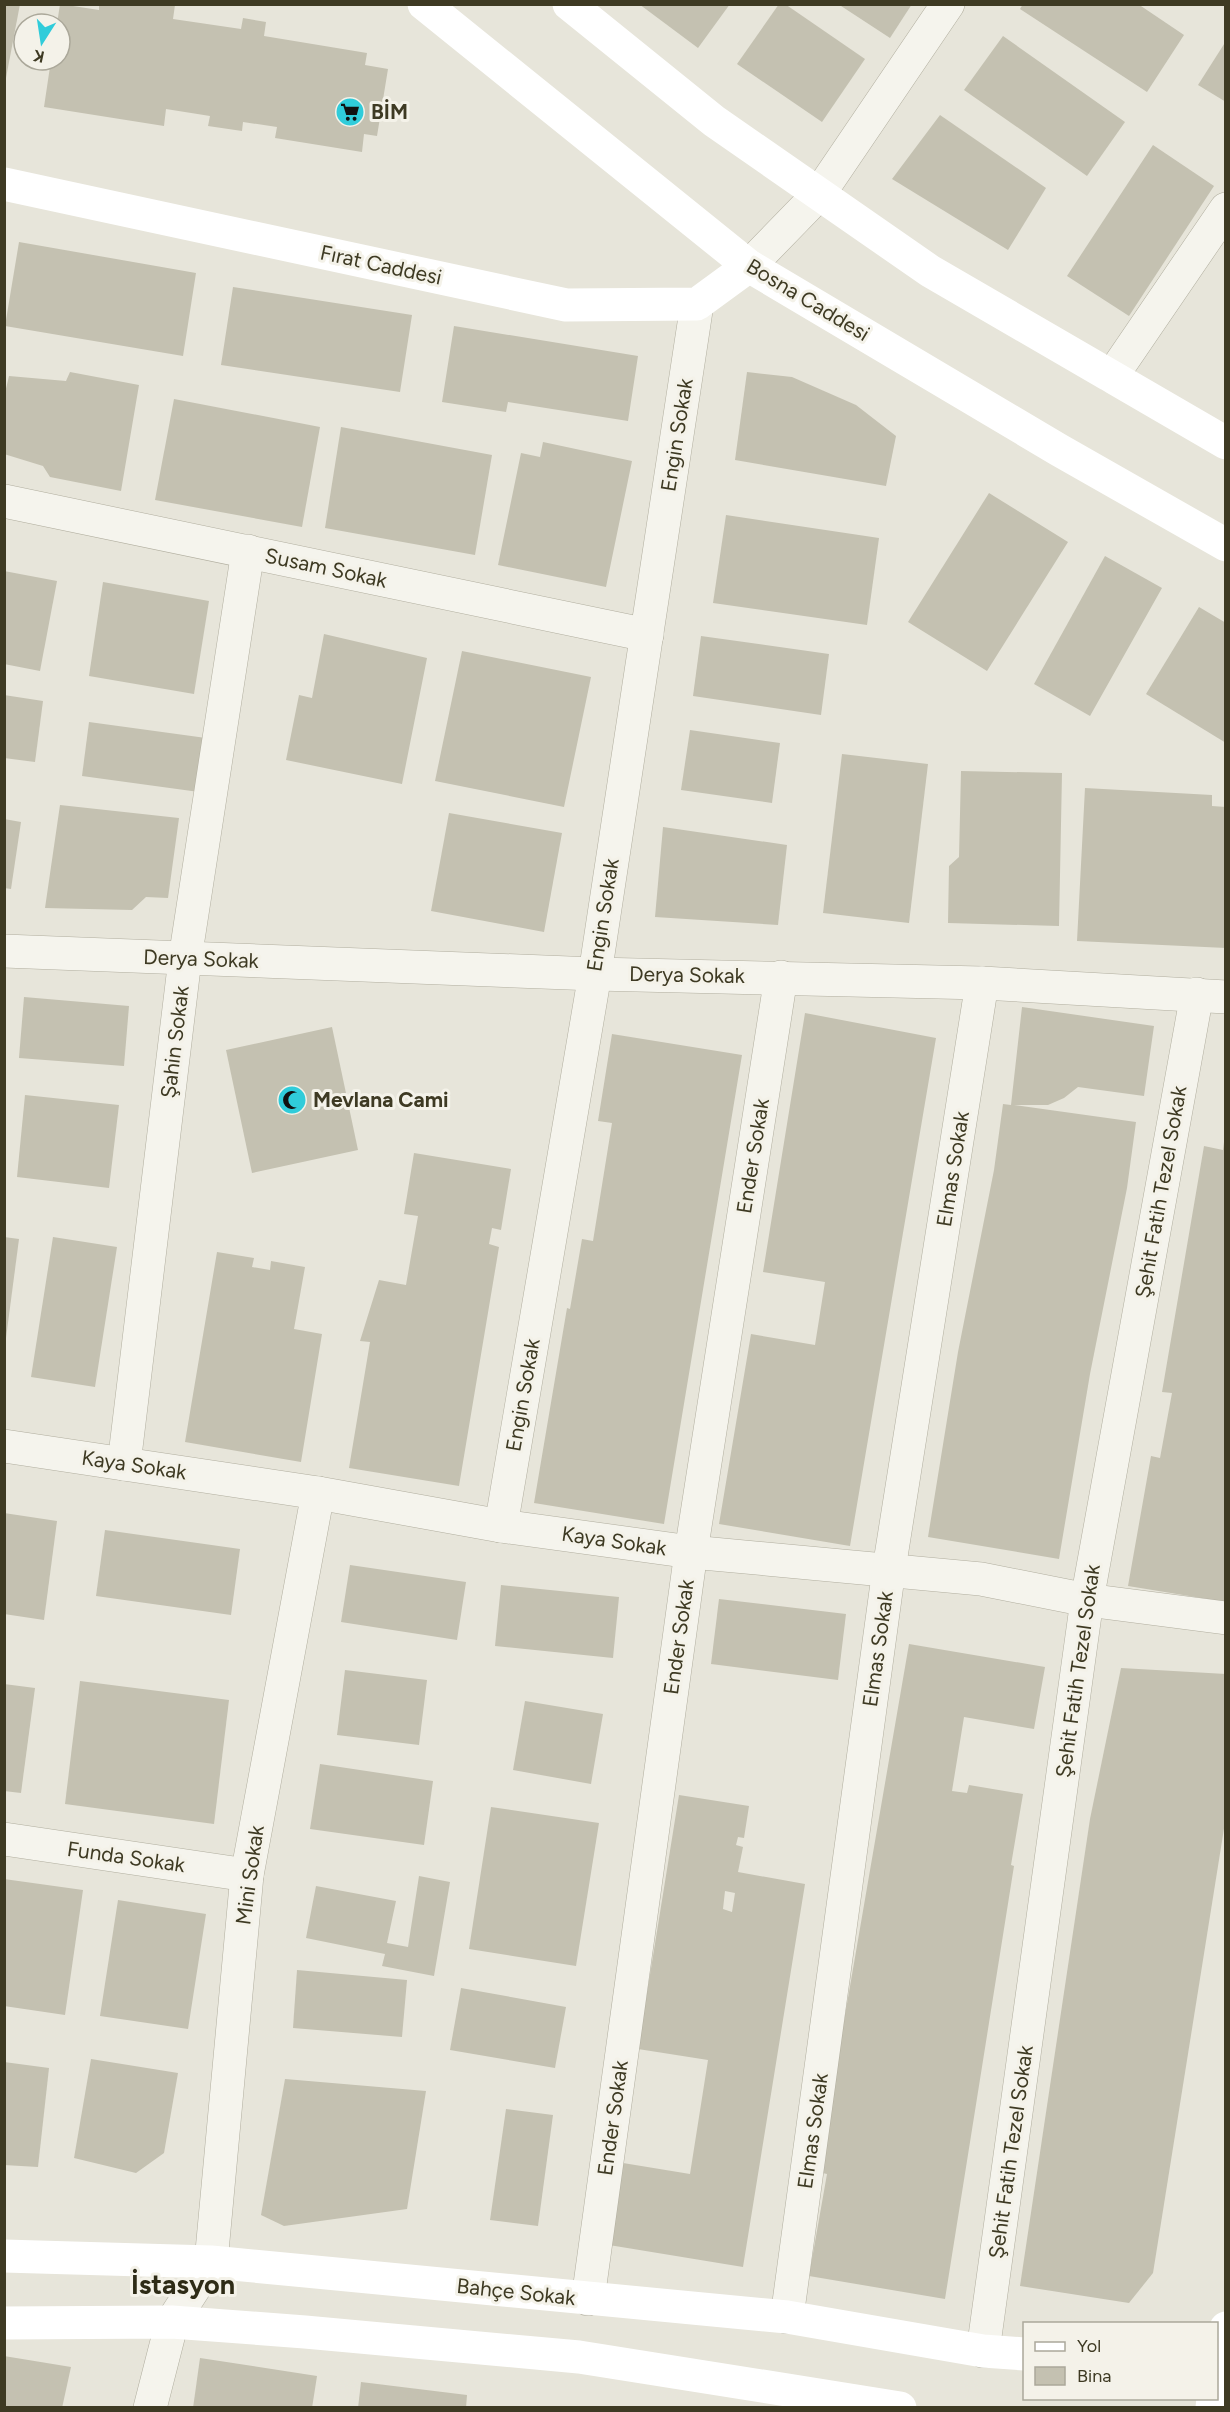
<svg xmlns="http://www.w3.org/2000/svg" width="1230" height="2412" viewBox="0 0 1230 2412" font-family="Figtree,sans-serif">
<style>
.building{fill:#c4c1b1;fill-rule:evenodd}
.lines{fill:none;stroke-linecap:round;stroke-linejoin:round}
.street-casing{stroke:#b1ae9f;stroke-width:34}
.street{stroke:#f5f4ed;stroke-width:33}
.secondary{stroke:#fff;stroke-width:33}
.labels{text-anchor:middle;stroke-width:6;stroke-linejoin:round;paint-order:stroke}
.poi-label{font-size:21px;font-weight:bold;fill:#3e3a23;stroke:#f4f2e9;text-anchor:start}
.street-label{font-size:21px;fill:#3e3a23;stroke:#f4f2e9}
.district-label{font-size:27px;font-weight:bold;fill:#2e2b16;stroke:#f4f2e9}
</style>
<rect width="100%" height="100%" fill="#e7e5da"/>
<g class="building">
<polygon points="4,4 20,4 6,78 4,78"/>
<polygon points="60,4 99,10 99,5 175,5 173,19 241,29 243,18 266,22 264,36 367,53 365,65 388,69 377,136 364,134 362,152 275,138 277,127 243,122 242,131 208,126 210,116 166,109 164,126 44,107 51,60 60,60 60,24 57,24"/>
<polygon points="639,4 730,4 698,48"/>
<polygon points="779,4 785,4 865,59 822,122 737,64"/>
<polygon points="838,4 912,4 890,38"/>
<polygon points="1023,4 1138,4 1184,35 1147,92 1020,9"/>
<polygon points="1003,36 1125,122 1087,176 964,90"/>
<polygon points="1226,41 1226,102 1198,85"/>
<polygon points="940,115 1046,188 1008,250 892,179"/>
<polygon points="1153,145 1214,186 1129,316 1067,276"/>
<polygon points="19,242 196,273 183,356 5,326"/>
<polygon points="233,287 412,315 400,392 221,365"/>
<polygon points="454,326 638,356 628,421 508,402 506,412 442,402"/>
<polygon points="70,372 139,385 121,491 50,477 43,466 4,454 4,397 9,376 66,381"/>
<polygon points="747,372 792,377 856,405 896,436 886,486 735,460"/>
<polygon points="174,399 320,427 302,527 155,500"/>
<polygon points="341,427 492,455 475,555 325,528"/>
<polygon points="543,442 632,461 606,587 498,565 521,453 540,457"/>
<polygon points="989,493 1068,542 987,671 908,622"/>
<polygon points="726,515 879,538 867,625 713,603"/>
<polygon points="1105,556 1162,588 1090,716 1034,684"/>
<polygon points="4,571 57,581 40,671 4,664"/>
<polygon points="103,582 209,601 194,694 89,676"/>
<polygon points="1199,607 1226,623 1226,743 1146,694"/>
<polygon points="324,634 427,658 402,784 286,760 299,695 312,698"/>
<polygon points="701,636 829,654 821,715 693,696"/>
<polygon points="462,651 591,677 564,807 435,781"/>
<polygon points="4,695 43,701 35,762 4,758"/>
<polygon points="89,722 206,738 199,792 82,776"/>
<polygon points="690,730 780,743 772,803 681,790"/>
<polygon points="842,754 928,764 909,923 823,913"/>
<polygon points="961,771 1062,773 1059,926 948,923 949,866 959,857"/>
<polygon points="1085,788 1212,795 1212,806 1226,807 1226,948 1077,941"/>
<polygon points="60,805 179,818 168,898 146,897 132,910 45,908"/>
<polygon points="449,813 562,833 544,932 431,911"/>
<polygon points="4,819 21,822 11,889 4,888"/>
<polygon points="663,827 787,845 778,925 655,917"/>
<polygon points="24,997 129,1006 124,1066 19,1058"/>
<polygon points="1022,1007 1154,1026 1144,1096 1078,1087 1064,1098 1048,1105 1014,1105 1136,1122 1127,1188 1090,1374 1059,1559 928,1537 958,1352 994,1170 1003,1104 1011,1105"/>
<polygon points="805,1013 936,1038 850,1546 719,1524 751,1334 815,1345 825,1282 763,1272"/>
<polygon points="332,1027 358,1150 252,1173 226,1050"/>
<polygon points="612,1034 742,1055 664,1524 534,1503 567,1308 570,1309 582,1239 593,1241 612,1123 598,1121"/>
<polygon points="25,1095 119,1105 109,1188 17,1177"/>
<polygon points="1224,1142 1226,1142 1226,1602 1128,1586 1151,1456 1160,1458 1172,1393 1162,1392 1204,1146 1223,1150"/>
<polygon points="414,1153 511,1169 501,1230 492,1228 489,1244 499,1247 459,1486 349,1468 370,1342 360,1341 379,1280 406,1285 418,1216 404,1214"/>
<polygon points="4,1237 19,1239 6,1338 4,1338"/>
<polygon points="53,1237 117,1247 95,1387 31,1377"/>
<polygon points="217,1252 254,1258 252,1267 270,1270 271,1261 305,1267 294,1329 322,1334 301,1462 185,1442"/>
<polygon points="4,1513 57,1521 44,1620 4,1614"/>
<polygon points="105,1530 240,1549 231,1615 96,1596"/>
<polygon points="350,1565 466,1582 457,1640 341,1622"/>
<polygon points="501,1585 619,1597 613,1658 495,1646"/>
<polygon points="719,1599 846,1614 838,1680 711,1664"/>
<polygon points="909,1644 1045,1667 1034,1729 964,1717 952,1791 967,1793 969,1785 1023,1794 1011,1865 1014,1866 945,2299 809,2276 827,2174 818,2172"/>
<polygon points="1121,1668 1226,1674 1226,1816 1153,2273 1129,2303 1020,2286 1090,1819"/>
<polygon points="345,1670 427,1680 419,1745 337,1735"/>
<polygon points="80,1681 229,1700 214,1824 65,1804"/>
<polygon points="4,1684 35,1688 21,1793 4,1791"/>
<polygon points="525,1701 603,1714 591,1784 513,1770"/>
<polygon points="320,1764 433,1781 424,1845 310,1829"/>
<path d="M679 1795 749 1806 744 1838 738 1837 736 1845 743 1847 738 1872 805 1884 743 2267 609 2245 623 2163 690 2174 708 2060 638 2049ZM725 1891 735 1893 732 1912 723 1909Z"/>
<polygon points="491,1807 599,1823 576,1966 469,1949"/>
<polygon points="419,1876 450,1882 434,1976 382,1966 385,1954 306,1938 316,1886 396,1901 387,1943 408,1947"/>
<polygon points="4,1879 83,1890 65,2015 4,2006"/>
<polygon points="118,1900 206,1914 188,2029 100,2016"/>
<polygon points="297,1970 407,1980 402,2037 293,2028"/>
<polygon points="461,1988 566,2007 555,2068 450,2050"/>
<polygon points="91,2059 178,2073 164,2153 136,2173 74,2158"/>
<polygon points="4,2062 49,2068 38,2167 4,2165"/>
<polygon points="285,2079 426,2091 407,2209 284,2226 261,2215"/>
<polygon points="506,2109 553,2115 538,2226 490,2220"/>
<polygon points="4,2356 71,2367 62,2408 4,2408"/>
<polygon points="200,2358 317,2376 312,2408 193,2408"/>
<polygon points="361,2382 467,2395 466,2408 358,2408"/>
</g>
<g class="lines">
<g class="street-casing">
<g id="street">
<polyline points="749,266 819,194 948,4"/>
<polyline points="1112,376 1226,209"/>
<polyline points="4,501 647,635"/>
<polyline points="4,951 595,974 982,983 1226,997"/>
<polyline points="4,1446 318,1493 501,1526 691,1552 981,1579 1087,1600 1226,1618"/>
<polyline points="124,1464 185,959 248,551"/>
<polyline points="501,1526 595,974 697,304"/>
<polyline points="4,1839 247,1875"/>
<polyline points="588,2299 691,1552 781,977"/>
<polyline points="787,2317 889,1569 982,983"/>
<polyline points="983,2351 1087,1600 1197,994"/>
<polyline points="150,2408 172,2322 211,2262 247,1875 318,1493"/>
</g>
</g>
<use href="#street" class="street"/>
<g class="secondary">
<polyline points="424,4 749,266 1059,450 1226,545"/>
<polyline points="569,4 714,121 930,271 1226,443"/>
<polyline points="4,184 566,305 697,304 749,266"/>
<polyline points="4,2256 211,2262 787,2317 983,2351 1024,2354"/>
<polyline points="4,2323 172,2322 305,2332 579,2357 900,2408"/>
<polyline points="1216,2376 1226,2328"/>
<polyline points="1212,2408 1213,2398"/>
</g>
</g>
<defs>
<g id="supermarket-disc" transform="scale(1.5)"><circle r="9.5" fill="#30ccda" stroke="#f4f2e9"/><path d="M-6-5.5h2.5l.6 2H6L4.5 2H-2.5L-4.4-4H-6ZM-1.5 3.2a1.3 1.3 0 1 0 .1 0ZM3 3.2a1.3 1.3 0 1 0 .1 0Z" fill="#111"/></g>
<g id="mosque-disc" transform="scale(1.5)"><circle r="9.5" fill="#30ccda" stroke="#f4f2e9"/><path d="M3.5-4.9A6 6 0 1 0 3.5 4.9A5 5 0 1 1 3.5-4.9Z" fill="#111"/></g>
</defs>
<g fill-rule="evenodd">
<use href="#supermarket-disc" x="350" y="112"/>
<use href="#mosque-disc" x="292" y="1100"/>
</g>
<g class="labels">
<g class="poi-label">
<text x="371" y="119">BİM</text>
<text x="313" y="1107">Mevlana Cami</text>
</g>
<g class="street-label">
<text transform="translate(381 265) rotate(12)" y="7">Fırat Caddesi</text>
<text transform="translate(808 300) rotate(31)" y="7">Bosna Caddesi</text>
<text transform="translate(677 435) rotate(-81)" y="7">Engin Sokak</text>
<text transform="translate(326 568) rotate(12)" y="7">Susam Sokak</text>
<text transform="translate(603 915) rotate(-81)" y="7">Engin Sokak</text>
<text transform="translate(201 959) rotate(2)" y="7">Derya Sokak</text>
<text transform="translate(687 975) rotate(1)" y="7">Derya Sokak</text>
<text transform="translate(175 1042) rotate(-83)" y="7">Şahin Sokak</text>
<text transform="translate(753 1156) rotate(-81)" y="7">Ender Sokak</text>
<text transform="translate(953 1169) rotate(-81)" y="7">Elmas Sokak</text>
<text transform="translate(1161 1192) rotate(-80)" y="7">Şehit Fatih Tezel Sokak</text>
<text transform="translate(523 1395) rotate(-80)" y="7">Engin Sokak</text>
<text transform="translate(134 1465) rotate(8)" y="7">Kaya Sokak</text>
<text transform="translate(614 1541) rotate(8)" y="7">Kaya Sokak</text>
<text transform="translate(679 1637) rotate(-82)" y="7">Ender Sokak</text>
<text transform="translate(878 1649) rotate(-82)" y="7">Elmas Sokak</text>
<text transform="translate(1078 1671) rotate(-82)" y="7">Şehit Fatih Tezel Sokak</text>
<text transform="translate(126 1857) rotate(8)" y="7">Funda Sokak</text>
<text transform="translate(250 1875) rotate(-82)" y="7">Mini Sokak</text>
<text transform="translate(613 2118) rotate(-82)" y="7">Ender Sokak</text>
<text transform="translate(813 2131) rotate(-82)" y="7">Elmas Sokak</text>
<text transform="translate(1011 2152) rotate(-82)" y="7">Şehit Fatih Tezel Sokak</text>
<text transform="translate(516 2292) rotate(6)" y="7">Bahçe Sokak</text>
</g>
<g class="district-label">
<text x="183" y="2294">İstasyon</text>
</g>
</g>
<rect width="1230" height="2412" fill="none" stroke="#3e3a23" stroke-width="12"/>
<rect x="1023" y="2322" width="195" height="78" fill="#f4f2e9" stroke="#aba89a" stroke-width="1.5"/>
<rect x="1035" y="2342" width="30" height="9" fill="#ffffff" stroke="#aba89a" stroke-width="1.5"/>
<text x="1077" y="2352" font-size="18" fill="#3e3a23">Yol</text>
<rect x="1035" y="2367" width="30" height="18" fill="#c4c1b1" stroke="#aba89a" stroke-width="1.5"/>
<text x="1077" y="2382" font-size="18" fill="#3e3a23">Bina</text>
<g transform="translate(42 42) rotate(192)"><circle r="28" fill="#f4f2e9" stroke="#aba89a" stroke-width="1.5"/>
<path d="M0-4.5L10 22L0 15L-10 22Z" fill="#30ccda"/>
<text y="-9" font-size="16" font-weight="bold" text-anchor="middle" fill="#3e3a23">K</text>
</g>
</svg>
